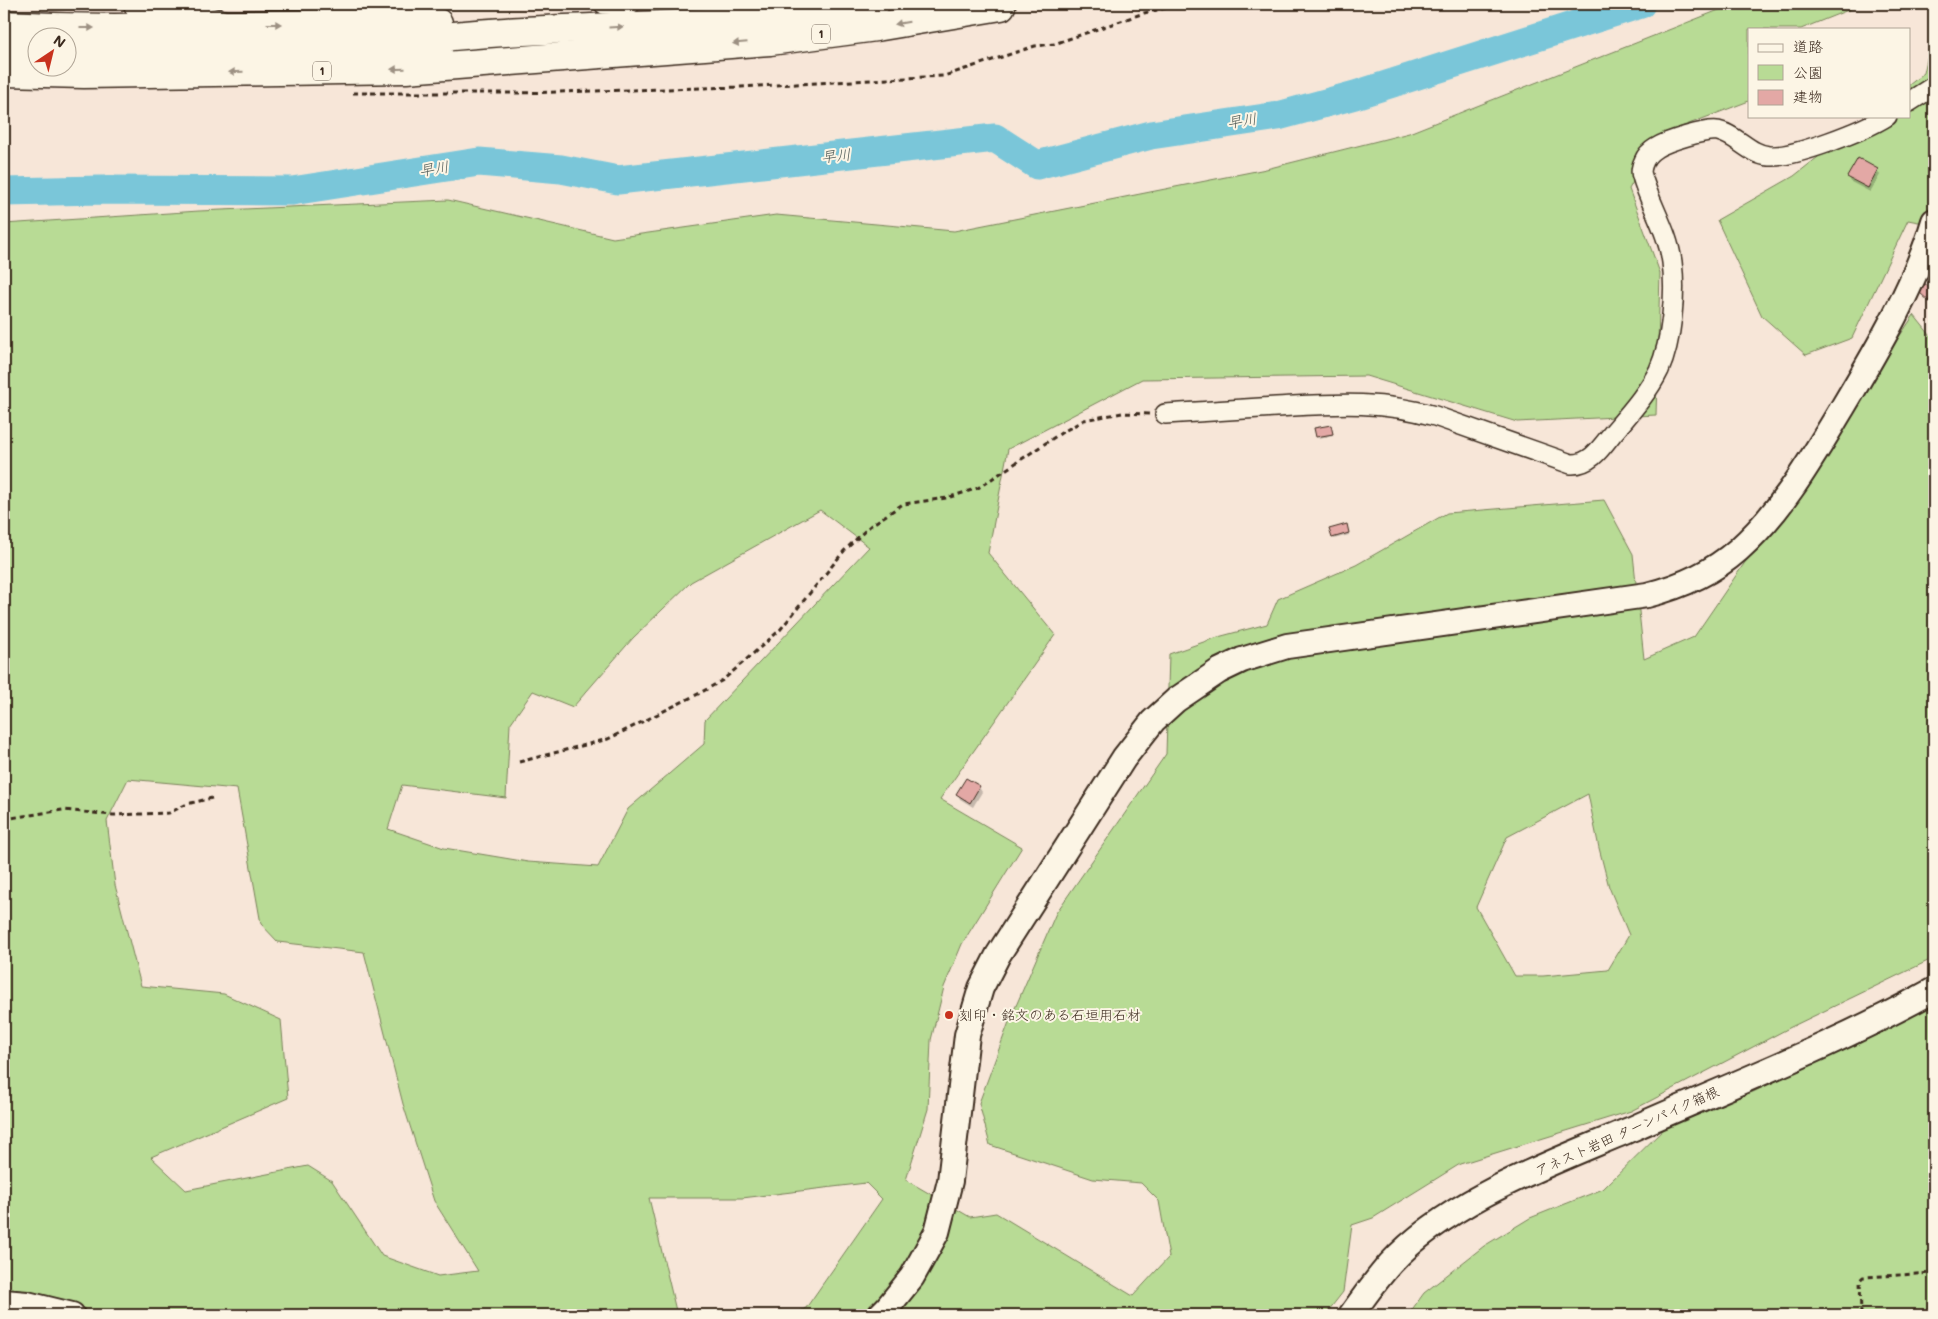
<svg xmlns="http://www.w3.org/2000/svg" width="1938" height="1319" viewBox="0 0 1938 1319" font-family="Mali,'Klee One',sans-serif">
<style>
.green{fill:#b8db95;stroke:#7a825a;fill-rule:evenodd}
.shadow{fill:#0003}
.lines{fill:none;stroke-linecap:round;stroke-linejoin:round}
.river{stroke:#7ac6d9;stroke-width:29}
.building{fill:#e3a8a5;stroke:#3b2a1e}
.minor-casing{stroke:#3b2a1e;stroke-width:22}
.tertiary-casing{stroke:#3b2a1e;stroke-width:28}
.trunk-casing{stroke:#3b2a1e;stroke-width:31}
.motorway-casing{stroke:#3b2a1e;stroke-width:31}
.path{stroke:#3b2a1e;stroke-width:3;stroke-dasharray:5 4;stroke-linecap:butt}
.minor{stroke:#fcf5e5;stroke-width:19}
.tertiary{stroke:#fcf5e5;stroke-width:24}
.trunk{stroke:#fcf5e5;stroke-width:28}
.motorway{stroke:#fcf5e5;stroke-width:28}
.oneway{fill:#9c9082}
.poi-dot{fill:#c8321e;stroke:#fcf5e5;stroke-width:2}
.labels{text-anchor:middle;stroke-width:4;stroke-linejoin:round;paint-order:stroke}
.shield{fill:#fcf5e5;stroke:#75675a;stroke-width:1}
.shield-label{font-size:12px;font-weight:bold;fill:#3b2a1e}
.poi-label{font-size:14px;fill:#3b2a1e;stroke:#fcf5e5;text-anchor:start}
.street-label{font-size:14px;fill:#3b2a1e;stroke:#fcf5e5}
.water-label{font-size:15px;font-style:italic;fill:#4e5956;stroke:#fcf5e5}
</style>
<rect width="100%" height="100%" fill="#f7e6d8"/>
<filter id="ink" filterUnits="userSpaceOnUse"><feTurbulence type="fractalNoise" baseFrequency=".02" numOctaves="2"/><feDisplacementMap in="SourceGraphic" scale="10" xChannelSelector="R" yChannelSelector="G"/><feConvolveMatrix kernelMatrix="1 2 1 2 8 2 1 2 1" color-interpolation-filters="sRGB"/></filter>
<g filter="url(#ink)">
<g class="green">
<path d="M1734 4H1863L1801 29H1749V101L1660 135 1629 189 1660 273 1656 415 1517 422 1366 376 1142 379 1008 449 988 553 1055 635 940 799 1022 847 962 944 944 987 931 1040 928 1109 906 1180 970 1217 996 1213 1133 1296 1169 1257 1159 1201 1141 1183 1093 1179 990 1145 979 1103 1009 1022 1056 913 1166 754 1169 654 1218 637 1267 624 1278 599 1356 565 1447 513 1604 500 1633 554 1644 659 1694 637 1914 315 1934 340V958L1791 1027 1631 1111 1460 1164 1373 1218 1352 1225 1343 1292 1325 1315H793L806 1308 882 1199 866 1183 742 1198H649L677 1315H4V224L199 211 448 200 613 238 776 215 954 231 1266 169 1409 133ZM820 510 869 547 705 720 704 744 628 809 598 867 528 862 444 848 388 829 402 785 506 798 510 724 533 691 573 707 633 638 691 582ZM128 779 237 789 261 924 278 942 364 952 403 1104 434 1201 478 1271 438 1276 382 1256 332 1181 308 1166 186 1190 151 1157 288 1098 281 1020 224 994 141 986 115 885 107 821ZM1588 794 1599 848 1609 887 1629 935 1608 970 1543 976H1515L1476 907 1507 837Z"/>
<polygon points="1934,27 1934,225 1908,220 1852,338 1806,355 1762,316 1717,220 1794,176 1870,116 1909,116 1909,85 1924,73"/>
<polygon points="1934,1004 1934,1315 1408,1315 1424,1293 1484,1246 1530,1218 1603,1189 1674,1119 1753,1092"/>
</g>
<g class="shadow">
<polygon points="618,4 668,4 619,5"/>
<polygon points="1877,170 1880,175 1870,192 1851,182 1849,177"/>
<polygon points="1331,428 1333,436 1319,439 1316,429"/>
<polygon points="1347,528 1349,535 1334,539 1333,537"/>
<polygon points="979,787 982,792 973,807 960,799 958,794"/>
</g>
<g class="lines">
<polyline class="river" points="4,192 101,190 292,191 479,162 561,169 618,180 995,138 1037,165 1151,135 1278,116 1355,95 1641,4"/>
</g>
<g class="building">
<polygon points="1858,158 1878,169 1868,188 1847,177"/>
<polygon points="1924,283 1934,291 1934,306 1918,291"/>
<polygon points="1331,425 1333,434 1316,437 1314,428"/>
<polygon points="1347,524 1349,533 1332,538 1329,529"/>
<polygon points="966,778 980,786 970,803 956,794"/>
</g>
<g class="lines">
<g class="minor-casing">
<g id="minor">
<polyline points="604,4 630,4"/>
<polyline points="1909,102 1934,86"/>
<path d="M1165 414C1202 412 1239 409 1276 407 1334 404 1378 400 1435 416L1571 464C1590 465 1601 448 1612 434 1628 415 1648 393 1659 370 1672 341 1676 293 1672 262 1668 231 1650 205 1642 176 1640 172 1642 165 1644 161 1646 156 1651 151 1656 148 1667 141 1706 129 1718 131 1737 135 1750 155 1769 156 1794 158 1865 130 1887 116"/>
</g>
</g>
<g class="tertiary-casing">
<g id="tertiary">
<polyline points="4,1302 27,1304 72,1315"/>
<path d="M880 1315 887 1308 912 1277 937 1232 950 1181 967 1035 981 988 998 955 1124 758 1153 721 1176 700 1219 671 1242 660 1287 646 1647 595C1679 587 1713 572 1738 550 1783 510 1812 458 1843 407 1877 350 1915 286 1934 221"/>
<path d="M1351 1315C1363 1298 1376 1280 1390 1264 1450 1198 1555 1162 1636 1127 1736 1083 1839 1043 1934 990"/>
</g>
</g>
<g class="trunk-casing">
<g id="trunk">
<polyline points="138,4 225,25 438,23"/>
<path d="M409 41C492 30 576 29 660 25 732 21 804 15 875 4"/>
<polyline points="4,47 38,47"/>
<polyline points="68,47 362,47 438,53"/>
<polyline points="4,72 84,74 406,69 770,41 876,27 1001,6"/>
</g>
</g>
<g class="motorway-casing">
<path id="motorway" d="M4 25C78 29 151 29 225 25"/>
</g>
<g class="path">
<polyline points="353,93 519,93 741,87 944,76 1035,46 1054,44 1144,13 1183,4"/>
<polyline points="519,762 608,739 700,693 723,680 780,630 844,551 870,526 903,504 947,498 978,488 1061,433 1084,420 1122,413 1149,414"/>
<polyline points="4,819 63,810 113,815 169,813 187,804 212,798"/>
<polyline points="1861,1315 1860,1280 1863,1277 1934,1273"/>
</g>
<use href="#minor" class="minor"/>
<use href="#tertiary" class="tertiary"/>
<use href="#trunk" class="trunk"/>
<use href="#motorway" class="motorway"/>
</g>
<defs><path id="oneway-solid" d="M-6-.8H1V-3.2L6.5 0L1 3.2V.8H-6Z" transform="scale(1.25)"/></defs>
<g class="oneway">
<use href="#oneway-solid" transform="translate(902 23) rotate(170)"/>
<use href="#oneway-solid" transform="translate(274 24)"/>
<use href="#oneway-solid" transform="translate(616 27) rotate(-3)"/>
<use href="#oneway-solid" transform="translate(87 28)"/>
<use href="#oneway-solid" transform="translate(740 43) rotate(175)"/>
<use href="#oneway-solid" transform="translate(398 69) rotate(179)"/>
<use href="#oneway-solid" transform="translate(236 72) rotate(179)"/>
</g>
</g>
<circle class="poi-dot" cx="949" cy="1015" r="5"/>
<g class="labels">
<g class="shield">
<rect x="812" y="24.5" width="18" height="19" rx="4"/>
<rect x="313" y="61.5" width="18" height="19" rx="4"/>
</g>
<g class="shield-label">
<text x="821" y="38">1</text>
<text x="322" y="75">1</text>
</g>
<g class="poi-label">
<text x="959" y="1020">刻印・銘文のある石垣用石材</text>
</g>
<g class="street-label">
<text transform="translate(1627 1131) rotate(-24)" y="5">アネスト岩田 ターンパイク箱根</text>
</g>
<g class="water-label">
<text transform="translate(1242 121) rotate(-9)" y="5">早川</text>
<text transform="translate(836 156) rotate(-6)" y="5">早川</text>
<text transform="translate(434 169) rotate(-9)" y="5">早川</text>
</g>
</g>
<rect width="1938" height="1319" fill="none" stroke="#fcf5e5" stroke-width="20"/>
<rect x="10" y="10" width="1918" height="1299" fill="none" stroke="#3b2a1e" stroke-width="2" filter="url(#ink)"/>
<rect x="1748" y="28" width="162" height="90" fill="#fcf5e5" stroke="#afa495"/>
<rect x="1758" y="44" width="25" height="8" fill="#fcf5e5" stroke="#afa495"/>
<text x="1793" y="52" font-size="15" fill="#3b2a1e">道路</text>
<rect x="1758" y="65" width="25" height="15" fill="#b8db95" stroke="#afa495"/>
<text x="1793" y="78" font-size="15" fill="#3b2a1e">公園</text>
<rect x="1758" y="90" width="25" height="15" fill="#e3a8a5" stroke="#afa495"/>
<text x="1793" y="102" font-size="15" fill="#3b2a1e">建物</text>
<g transform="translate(52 52) rotate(35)"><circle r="24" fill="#fcf5e5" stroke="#afa495"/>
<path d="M0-4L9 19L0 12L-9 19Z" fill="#c8321e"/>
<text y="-8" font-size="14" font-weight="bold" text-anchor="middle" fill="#3b2a1e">N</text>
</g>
</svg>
